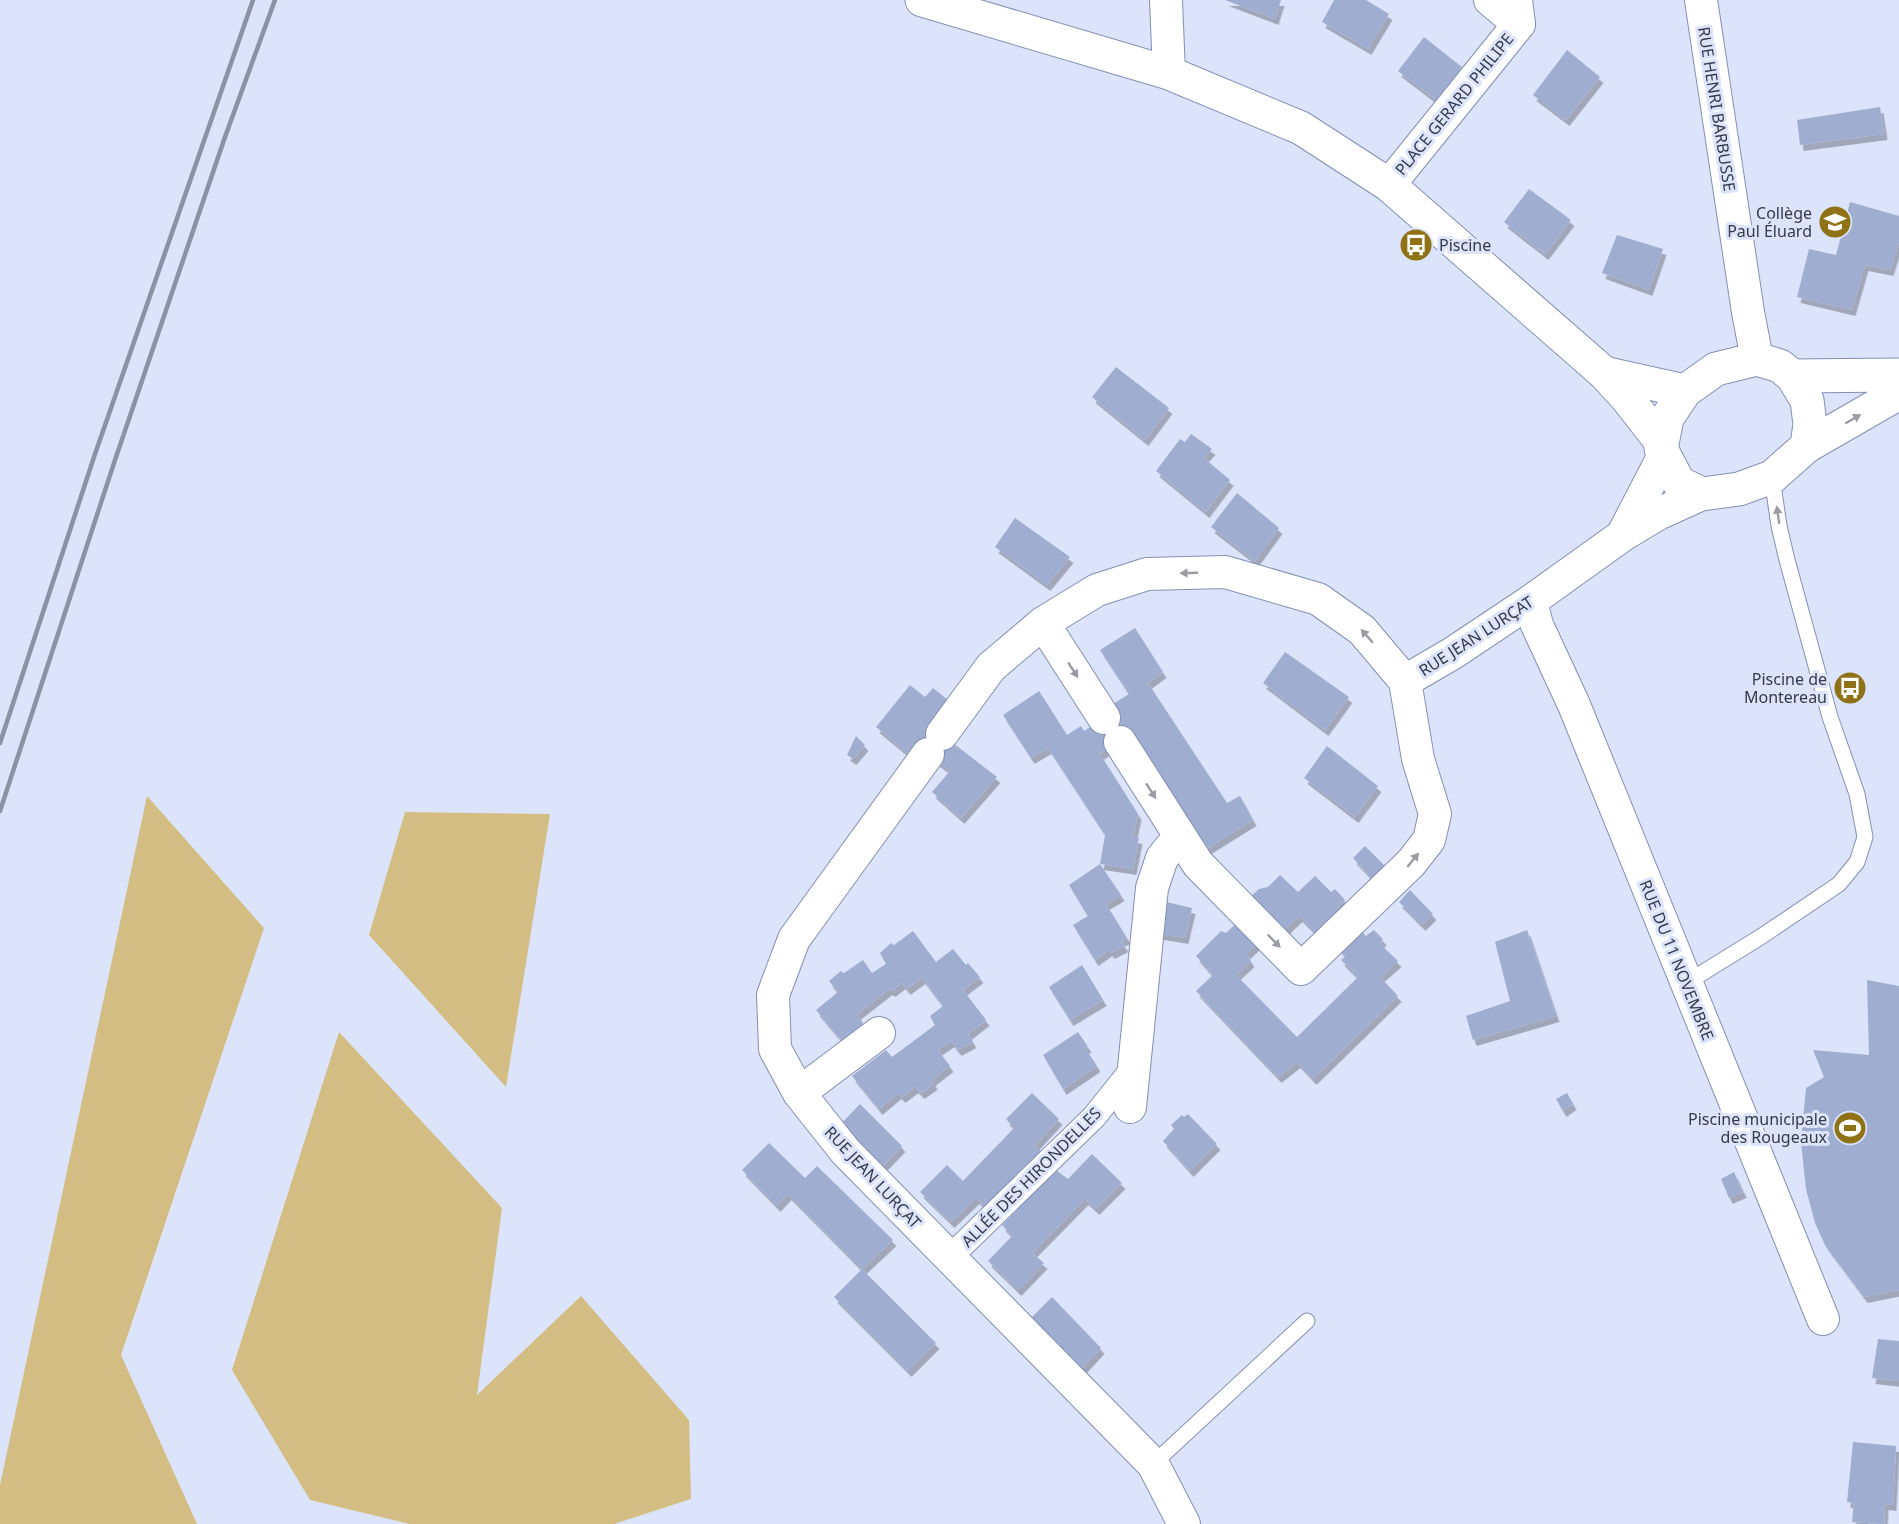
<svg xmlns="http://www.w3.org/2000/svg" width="1899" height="1524" viewBox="0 0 1899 1524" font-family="'Noto Sans',sans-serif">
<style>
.green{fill:#d3bd83}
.building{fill:#9fadd1;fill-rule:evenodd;filter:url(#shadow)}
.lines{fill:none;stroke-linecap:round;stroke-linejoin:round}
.service-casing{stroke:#8390b3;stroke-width:17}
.pedestrian-casing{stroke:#8390b3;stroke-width:26}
.minor-casing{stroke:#8390b3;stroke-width:34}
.tertiary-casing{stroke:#8390b3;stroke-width:35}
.service{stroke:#fff;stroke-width:15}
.pedestrian{stroke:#fff;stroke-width:24}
.minor{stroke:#fff;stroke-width:32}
.tertiary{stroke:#fff;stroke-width:33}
.rail{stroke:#8b92a5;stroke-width:4.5}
.oneway{fill:#9a9ca4}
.labels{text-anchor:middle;stroke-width:6;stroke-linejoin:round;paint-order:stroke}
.street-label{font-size:16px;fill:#343a49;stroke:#dbe4fb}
.poi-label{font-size:16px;fill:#343a49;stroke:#dbe4fb;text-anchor:end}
</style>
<defs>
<filter id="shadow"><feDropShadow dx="3.5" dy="6" stdDeviation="0" flood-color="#0004"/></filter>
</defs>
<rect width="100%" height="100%" fill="#dbe4fb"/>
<g class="green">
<polygon points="147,796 264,928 121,1355 197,1524 0,1524 0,1485"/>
<polygon points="405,812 550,814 506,1087 369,935"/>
<polygon points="339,1032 502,1208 477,1395 581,1296 689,1420 691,1499 614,1524 410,1524 310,1500 232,1370"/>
</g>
<g class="building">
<polygon points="1225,0 1281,0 1275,19"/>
<polygon points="1334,0 1366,0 1389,14 1368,49 1322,22"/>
<polygon points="1424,37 1462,67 1436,100 1398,71"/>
<polygon points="1567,50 1600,77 1566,120 1533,95"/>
<polygon points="1880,107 1884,134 1800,145 1797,120"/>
<polygon points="1529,189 1571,220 1545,254 1504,222"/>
<polygon points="1850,202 1899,216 1899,242 1890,270 1865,265 1852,310 1797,297 1809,249 1836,255"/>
<polygon points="1617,235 1663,249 1649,290 1602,273"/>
<polygon points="1116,367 1169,408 1145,440 1092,397"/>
<polygon points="1191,434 1212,449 1204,458 1230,480 1206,512 1156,471 1180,439 1185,442"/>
<polygon points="1237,493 1279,528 1255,561 1211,527"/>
<polygon points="1015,518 1070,557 1047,585 995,547"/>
<polygon points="1135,628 1163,672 1148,683 1227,803 1240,796 1253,820 1208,848 1132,733 1100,754 1138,814 1133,837 1139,838 1133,869 1100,864 1105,835 1048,748 1031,758 1003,715 1039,691 1067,735 1081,726 1084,731 1116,710 1113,704 1129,694 1100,650"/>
<polygon points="1285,652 1349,697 1325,730 1263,683"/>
<polygon points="910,685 925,697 933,688 948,700 931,726 997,777 961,818 932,792 950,771 918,747 911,756 876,727"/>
<polygon points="856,736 865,745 853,759 847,755"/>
<polygon points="1327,746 1378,786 1355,817 1304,778"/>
<polygon points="1365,846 1386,867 1373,879 1353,858"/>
<polygon points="1100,864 1121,895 1106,904 1127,938 1121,941 1125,946 1111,953 1109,950 1095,960 1073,925 1088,916 1069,885"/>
<path d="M1280 875 1298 892 1315 876 1331 892 1335 889 1345 900 1339 906 1366 936 1374 930 1383 939 1380 944 1398 961 1380 977 1398 996 1313 1079 1297 1062 1278 1077 1196 991 1213 975 1196 956 1221 931 1226 933 1254 907 1249 898 1259 889 1268 887ZM1299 916 1316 933 1321 929 1346 956 1341 960 1358 977 1297 1037 1236 975 1251 961 1246 954 1275 926 1282 932Z"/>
<polygon points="1410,890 1433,914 1422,925 1399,902"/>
<polygon points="1162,901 1192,908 1185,938 1155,933"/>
<polygon points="1527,930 1556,1016 1473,1040 1466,1016 1510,1001 1495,942"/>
<polygon points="913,931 936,962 953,949 966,965 968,963 980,977 963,990 986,1020 968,1034 973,1042 958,1050 951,1041 938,1050 950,1066 932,1080 934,1084 921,1093 915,1087 902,1097 898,1093 879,1109 852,1076 886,1050 892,1057 935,1025 930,1016 943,1006 922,978 907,989 902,983 892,991 889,989 857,1014 863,1024 848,1035 849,1037 843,1042 816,1010 838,992 829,981 841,971 844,973 863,960 872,973 886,964 880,953 891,943 894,945"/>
<polygon points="1082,965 1103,1000 1070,1020 1049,987"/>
<polygon points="1867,980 1899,986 1899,1290 1864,1297 1825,1245 1815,1223 1806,1189 1801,1142 1806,1088 1824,1077 1813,1050 1869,1055"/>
<polygon points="1078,1032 1088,1047 1085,1048 1097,1066 1063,1089 1043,1055"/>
<polygon points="1032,1093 1059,1119 1035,1145 1044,1154 989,1210 976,1198 951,1222 920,1192 947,1165 963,1181 1014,1128 1006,1119"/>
<polygon points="1567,1093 1573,1104 1563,1111 1556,1099"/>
<polygon points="860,1104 902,1146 879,1170 838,1127"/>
<polygon points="1188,1114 1217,1144 1190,1171 1163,1141 1174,1129 1171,1125 1182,1115 1184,1117"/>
<polygon points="769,1143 805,1178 817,1166 893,1240 862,1269 788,1194 777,1206 742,1170"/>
<polygon points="1092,1154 1122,1183 1096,1209 1085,1199 1032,1253 1044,1263 1018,1290 988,1261 1012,1236 1002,1225 1056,1170 1068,1179"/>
<polygon points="1734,1172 1743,1192 1729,1198 1721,1179"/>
<polygon points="862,1269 936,1343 908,1371 834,1297"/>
<polygon points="1052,1297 1101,1348 1077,1374 1027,1322"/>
<polygon points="1878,1339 1899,1341 1899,1381 1872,1378"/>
<polygon points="1853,1442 1896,1446 1893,1505 1885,1504 1884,1524 1852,1522 1854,1503 1847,1502"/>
</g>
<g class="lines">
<g class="service-casing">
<g id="service">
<polyline points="1686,983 1762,936 1839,884 1857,862 1865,837 1857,794 1830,717 1787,560 1779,526 1772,477"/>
<polyline points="1153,1464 1307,1321"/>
</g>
</g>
<g class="pedestrian-casing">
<polyline id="pedestrian" points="949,1258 1094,1117 1134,1067"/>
</g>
<g class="minor-casing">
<g id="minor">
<polyline points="1166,0 1169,73"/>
<polyline points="1490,0 1519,24"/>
<polyline points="1701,0 1748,312 1757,359"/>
<polyline points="1389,185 1519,24 1516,0"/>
<polyline points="1623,534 1664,455"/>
<polyline points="1531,601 1537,625 1574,705 1823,1319"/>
<polyline points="1043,623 1104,718"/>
<polyline points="1405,681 1453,653 1531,601 1623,535 1658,514 1702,494"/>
<polyline points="942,734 991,667 1043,623 1097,590 1147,574 1225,572 1318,599 1362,630 1405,681 1418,759 1435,814 1429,840 1411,863 1301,969 1198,864 1120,742"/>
<polyline points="928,754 794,939 773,995 775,1049 799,1093 845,1151 1153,1464 1184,1524"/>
<polyline points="799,1093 879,1033"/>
<polyline points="1130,1107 1152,888 1162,858 1180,836"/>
</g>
</g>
<g class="tertiary-casing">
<g id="tertiary">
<polyline points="922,0 1169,73 1301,128 1389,185 1604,373 1627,398 1662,443"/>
<polygon points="1757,359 1780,366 1792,376 1807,400 1810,424 1807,446 1772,477 1739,489 1702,494 1679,483 1661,449 1667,418 1685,391 1716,369"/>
<polyline points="1604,373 1685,391"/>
<polyline points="1792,376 1899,375"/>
<polyline points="1807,446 1892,397 1899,391"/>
</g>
</g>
<use href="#service" class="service"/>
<use href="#pedestrian" class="pedestrian"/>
<use href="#minor" class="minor"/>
<use href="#tertiary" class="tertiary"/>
<g class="rail">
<polyline points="0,743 95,454 253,0"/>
<polyline points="0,811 115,460 225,137 275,0"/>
</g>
</g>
<defs><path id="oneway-solid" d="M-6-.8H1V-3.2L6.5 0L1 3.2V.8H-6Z" transform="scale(1.5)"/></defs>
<g class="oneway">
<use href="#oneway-solid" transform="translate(1853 419) rotate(-30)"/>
<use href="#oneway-solid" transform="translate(1778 515) rotate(-98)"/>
<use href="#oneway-solid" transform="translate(1189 573) rotate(178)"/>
<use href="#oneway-solid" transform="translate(1367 636) rotate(-131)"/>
<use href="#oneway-solid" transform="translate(1073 670) rotate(57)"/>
<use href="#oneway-solid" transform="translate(1151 791) rotate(57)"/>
<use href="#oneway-solid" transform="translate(1413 860) rotate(-51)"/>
<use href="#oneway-solid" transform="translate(1274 941) rotate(46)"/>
</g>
<defs>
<g id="school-disc" transform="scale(1.725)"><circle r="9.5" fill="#8f7116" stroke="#dbe4fb"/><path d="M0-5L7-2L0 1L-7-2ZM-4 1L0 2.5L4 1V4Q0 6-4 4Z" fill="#fff"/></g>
<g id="bus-disc" transform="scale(1.725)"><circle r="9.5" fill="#8f7116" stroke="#dbe4fb"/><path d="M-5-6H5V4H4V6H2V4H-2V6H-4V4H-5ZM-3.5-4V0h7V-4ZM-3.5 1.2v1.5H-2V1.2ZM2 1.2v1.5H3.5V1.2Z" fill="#fff"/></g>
<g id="stadium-disc" transform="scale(1.725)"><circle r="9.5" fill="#8f7116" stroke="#dbe4fb"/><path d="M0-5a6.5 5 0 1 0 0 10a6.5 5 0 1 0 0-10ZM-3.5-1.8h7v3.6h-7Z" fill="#fff"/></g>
</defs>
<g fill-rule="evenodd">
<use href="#school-disc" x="1835" y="222"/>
<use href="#bus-disc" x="1416" y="245"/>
<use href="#bus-disc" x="1850" y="688"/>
<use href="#stadium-disc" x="1850" y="1128"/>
</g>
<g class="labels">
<g class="street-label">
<text transform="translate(1454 104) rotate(-51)" y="6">PLACE GERARD PHILIPE</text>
<text transform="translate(1717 109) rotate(81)" y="6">RUE HENRI BARBUSSE</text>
<text transform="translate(1476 636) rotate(-33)" y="6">RUE JEAN LURÇAT</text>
<text transform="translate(1677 960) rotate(68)" y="6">RUE DU 11 NOVEMBRE</text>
<text transform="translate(873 1177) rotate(47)" y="6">RUE JEAN LURÇAT</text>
<text transform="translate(1031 1177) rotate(-45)" y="6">ALLÉE DES HIRONDELLES</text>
</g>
<g class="poi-label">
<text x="1812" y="219">Collège<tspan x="1812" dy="18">Paul Éluard</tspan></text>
<text x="1439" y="251" text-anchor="start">Piscine</text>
<text x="1827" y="685">Piscine de<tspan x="1827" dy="18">Montereau</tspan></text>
<text x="1827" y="1125">Piscine municipale<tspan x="1827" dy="18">des Rougeaux</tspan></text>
</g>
</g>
</svg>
